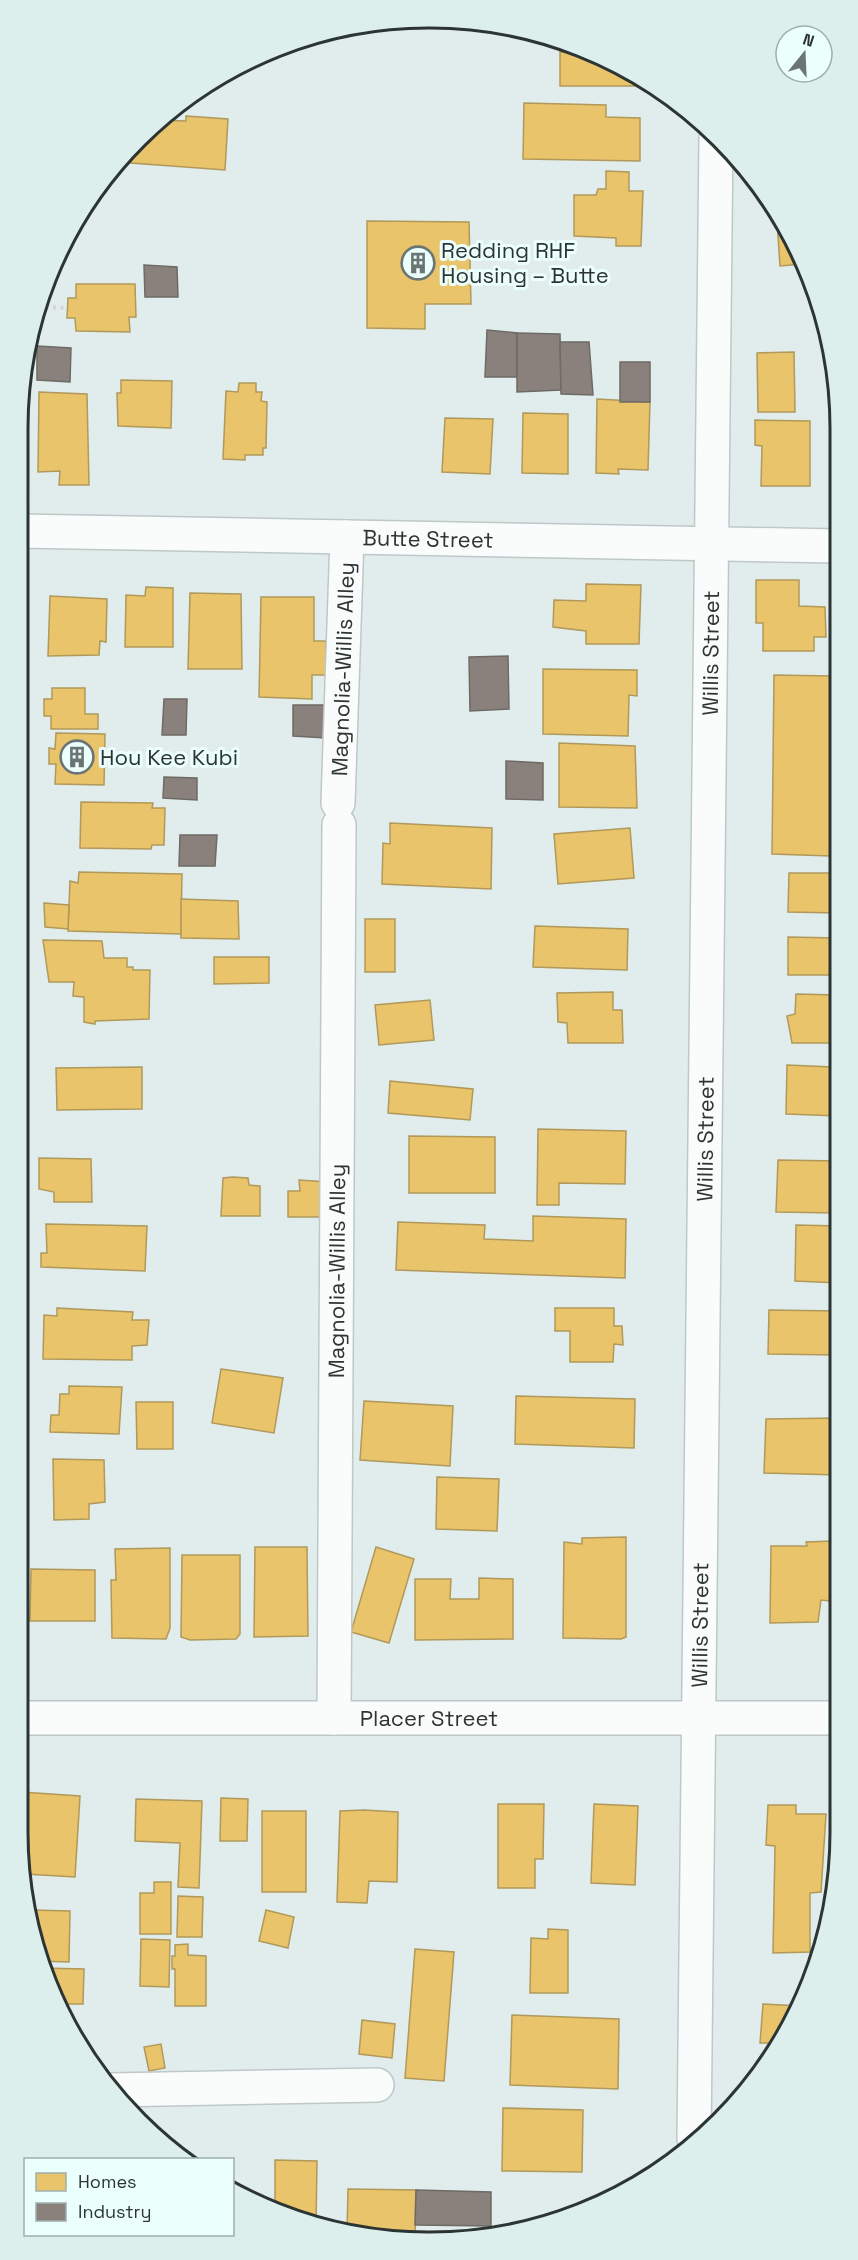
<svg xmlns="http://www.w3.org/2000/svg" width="858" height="2260" viewBox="0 0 858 2260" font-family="'Space Grotesk',sans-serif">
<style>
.homes{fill:#e9c46a;stroke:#b0995a;stroke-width:1.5}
.industry{fill:#8a817c;stroke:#6e6a66;stroke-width:1.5}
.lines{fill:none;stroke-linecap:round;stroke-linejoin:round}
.minor-casing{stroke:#bec8c7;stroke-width:36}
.major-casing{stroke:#bec8c7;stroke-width:36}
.path{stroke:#d2d7d6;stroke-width:4;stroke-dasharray:3 4.5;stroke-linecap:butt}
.minor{stroke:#fafcfc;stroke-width:33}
.major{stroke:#fafcfc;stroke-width:33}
.labels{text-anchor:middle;stroke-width:6;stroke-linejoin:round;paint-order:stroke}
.poi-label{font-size:22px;fill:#2c3534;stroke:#ebfffd;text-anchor:start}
.street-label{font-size:22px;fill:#2c3534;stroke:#ebfffd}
.rim{fill:none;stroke:#2c3534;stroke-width:3}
</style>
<rect width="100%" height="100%" fill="#e0edec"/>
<g class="homes">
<polygon points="579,51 645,82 645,86 560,86 560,52"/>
<polygon points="226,72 225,84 210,83 224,73"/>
<polygon points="524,103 606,105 606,117 640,118 640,161 523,159"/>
<polygon points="186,116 228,119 225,170 118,162 158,120 186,121"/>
<polygon points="606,171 629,172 629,191 643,191 641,246 616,246 616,238 574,236 574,195 596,195 598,189 606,189"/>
<polygon points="367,221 469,222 471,304 425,304 425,329 367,328"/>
<polygon points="777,221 780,221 798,248 803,264 780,266"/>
<polygon points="76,284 135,284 136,317 129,317 130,332 76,331 75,318 67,318 68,298 76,298"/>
<polygon points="794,352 795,412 758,412 757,353"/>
<polygon points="121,380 172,381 171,428 118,426 117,393 121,393"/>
<polygon points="239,383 256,383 256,392 262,392 261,401 267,402 266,448 263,448 263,455 245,455 245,460 223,459 226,391 238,392"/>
<polygon points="39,392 87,394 89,485 59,485 60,471 38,472"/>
<polygon points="597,399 650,402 648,470 618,469 619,474 596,473"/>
<polygon points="523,413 568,414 568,474 522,473"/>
<polygon points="445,418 493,419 490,474 442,472"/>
<polygon points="755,420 810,421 810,486 761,486 762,446 755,445"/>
<polygon points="756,580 799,580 799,606 825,607 826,637 814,637 814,651 763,651 763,623 756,623"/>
<polygon points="586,584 641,585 639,644 586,644 586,631 553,627 554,600 586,601"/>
<polygon points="146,587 173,588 173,647 125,647 126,595 145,596"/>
<polygon points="190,593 241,594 242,669 188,669"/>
<polygon points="50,596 107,599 106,642 100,641 99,655 48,656"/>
<polygon points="261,597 314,597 314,641 326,641 326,675 312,675 312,699 259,697"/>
<polygon points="543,669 637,670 637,696 629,695 628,736 543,734"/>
<polygon points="774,675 831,676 830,856 772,854"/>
<polygon points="52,688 85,688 85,714 98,714 98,729 51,729 51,716 44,716 44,699 52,699"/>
<polygon points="56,733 105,734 104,785 55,784 56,764 49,764 49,748 55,749"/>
<polygon points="559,743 635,746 637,808 559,807"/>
<polygon points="81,802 153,803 152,808 165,808 164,845 152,845 151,849 80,848"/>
<polygon points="390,823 492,828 491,889 382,884 383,843 390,844"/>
<polygon points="630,828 634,878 558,884 554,834"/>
<polygon points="79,872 182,874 181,934 68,931 70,881 78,883"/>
<polygon points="789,873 838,873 838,913 788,912"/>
<polygon points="181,899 238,901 239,939 181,938"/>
<polygon points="44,903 69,905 68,929 45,927"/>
<rect x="365" y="919" width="30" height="53"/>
<polygon points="535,926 628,929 627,970 533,967"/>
<polygon points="788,937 838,938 838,975 788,975"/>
<polygon points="43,940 102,941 104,958 127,958 127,967 133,967 133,970 150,970 149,1019 95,1021 95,1024 84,1022 84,997 73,996 74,982 49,982"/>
<polygon points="214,957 269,957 269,983 214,984"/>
<polygon points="613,992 613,1010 622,1010 623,1043 568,1043 567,1023 558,1022 557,993"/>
<polygon points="796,994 838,995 838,1043 792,1043 787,1016 795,1014"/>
<polygon points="430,1000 434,1040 379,1045 375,1005"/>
<polygon points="787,1065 832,1067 832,1071 838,1071 838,1116 786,1114"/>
<polygon points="142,1067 142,1109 57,1110 56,1068"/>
<polygon points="390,1081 473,1089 470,1120 388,1113"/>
<polygon points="538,1129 626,1131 625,1184 559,1183 559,1205 537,1205"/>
<polygon points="409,1136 495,1137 495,1193 409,1193"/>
<polygon points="39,1158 91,1159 92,1202 54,1202 54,1192 39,1189"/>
<polygon points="778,1160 838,1161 838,1213 776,1212"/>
<polygon points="233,1177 248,1178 249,1185 260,1186 260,1216 221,1216 223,1178"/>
<polygon points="299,1180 328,1182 326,1217 288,1217 288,1191 300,1191"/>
<polygon points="533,1216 626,1219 625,1278 396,1270 398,1222 485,1225 484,1239 533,1241"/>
<polygon points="46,1224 147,1226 145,1271 41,1267 41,1253 47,1253"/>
<polygon points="796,1225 839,1226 839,1283 795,1281"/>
<polygon points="57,1308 133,1312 132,1320 149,1320 147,1345 132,1346 132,1360 43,1359 44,1315 57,1316"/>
<polygon points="555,1308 614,1308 614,1326 622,1326 623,1345 614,1344 613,1362 570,1362 570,1331 555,1331"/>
<polygon points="769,1310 839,1311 839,1355 768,1354"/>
<polygon points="221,1369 283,1378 274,1433 212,1423"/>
<polygon points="69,1386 122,1387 119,1434 50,1432 51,1415 59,1415 60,1394 69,1394"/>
<polygon points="516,1396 635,1399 634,1448 515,1444"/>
<polygon points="364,1401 453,1406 450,1466 360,1460"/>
<polygon points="136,1402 173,1402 173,1449 137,1449"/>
<polygon points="839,1418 839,1475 764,1473 766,1419"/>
<polygon points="53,1459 104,1460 105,1502 89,1504 89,1519 54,1520"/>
<polygon points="437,1477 499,1479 497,1531 436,1529"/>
<polygon points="626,1537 626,1637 621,1639 563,1638 564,1542 582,1544 582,1538"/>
<polygon points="833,1541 833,1544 839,1544 838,1602 821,1600 818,1622 770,1623 771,1546 807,1546 806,1542"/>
<polygon points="255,1547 307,1547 308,1636 254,1637"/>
<polygon points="376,1547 414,1559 389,1643 351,1632"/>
<polygon points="170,1548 170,1628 166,1639 112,1638 111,1580 116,1580 115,1549"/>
<polygon points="182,1555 240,1555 240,1634 236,1639 190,1640 181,1637"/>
<polygon points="31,1569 95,1570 95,1621 30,1621"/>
<polygon points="479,1578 513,1579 513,1639 415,1640 415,1579 451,1579 450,1599 479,1599"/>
<polygon points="21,1792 80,1796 75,1877 25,1874 18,1833"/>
<polygon points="221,1798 248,1799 247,1841 220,1841"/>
<polygon points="136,1799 202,1801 199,1888 178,1887 180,1843 135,1841"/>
<polygon points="498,1804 544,1804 543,1859 535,1859 535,1888 498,1888"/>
<polygon points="594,1804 638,1806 635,1885 591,1883"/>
<polygon points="768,1805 796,1805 796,1814 826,1814 821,1892 810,1893 810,1952 773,1953 775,1846 766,1845"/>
<polygon points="364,1810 398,1812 397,1882 369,1881 367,1903 337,1902 340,1811"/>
<rect x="262" y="1811" width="44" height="81"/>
<polygon points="154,1882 171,1882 171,1934 140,1934 140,1893 154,1893"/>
<polygon points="178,1896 203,1897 202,1937 177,1937"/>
<polygon points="31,1910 70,1911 69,1962 39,1961"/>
<polygon points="266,1910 294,1917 288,1948 259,1941"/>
<polygon points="548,1929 568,1930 568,1993 530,1993 531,1938 548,1939"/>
<polygon points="141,1939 170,1940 169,1987 140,1986"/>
<polygon points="188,1944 188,1955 206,1956 206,2006 175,2006 175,1969 172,1969 172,1956 175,1956 175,1945"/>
<polygon points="415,1949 454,1952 444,2081 405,2078"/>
<polygon points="42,1968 84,1969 83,2004 58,2004"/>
<polygon points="763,2004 800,2006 779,2043 760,2043"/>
<polygon points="512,2015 619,2019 618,2089 510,2085"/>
<polygon points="362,2020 395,2024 392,2058 359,2054"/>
<polygon points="161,2044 165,2068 149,2071 144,2047"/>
<polygon points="503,2108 583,2110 582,2172 502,2171"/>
<polygon points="275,2160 317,2161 316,2225 297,2220 275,2210"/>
<polygon points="348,2189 416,2190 415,2237 375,2238 347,2232"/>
</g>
<g class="industry">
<polygon points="144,265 177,267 178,297 145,297"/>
<polygon points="487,330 517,333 517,377 485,377"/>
<polygon points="517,333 560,334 561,390 517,392"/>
<polygon points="560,342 589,342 593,395 561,394"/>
<polygon points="37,346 71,348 70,382 37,380"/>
<rect x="620" y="362" width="30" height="40"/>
<polygon points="508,656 509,709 470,711 469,657"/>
<polygon points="164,699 187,699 186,735 162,735"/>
<polygon points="293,705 327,705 326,738 293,736"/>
<polygon points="506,761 543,763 543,800 506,799"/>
<polygon points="164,777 197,778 197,800 163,798"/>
<polygon points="180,835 217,835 215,866 179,866"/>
<polygon points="416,2190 491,2192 491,2226 415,2225"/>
</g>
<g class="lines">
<g class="minor-casing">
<g id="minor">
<path id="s1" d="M18 531 837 546"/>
<path id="s2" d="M338 803 347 537"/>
<path id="s3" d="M334 1718 339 825"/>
<polyline points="111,2090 377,2085"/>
<path id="s4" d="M694 2139 716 139"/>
</g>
</g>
<g class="major-casing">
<g id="major">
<path id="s5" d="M18 1718H840"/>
</g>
</g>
<polyline class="path" points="38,307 68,308"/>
<use href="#minor" class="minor"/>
<use href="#major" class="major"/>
</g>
<defs>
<g id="building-ring" transform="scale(1.725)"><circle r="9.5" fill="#ebfffd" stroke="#6b7574" stroke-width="1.5"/><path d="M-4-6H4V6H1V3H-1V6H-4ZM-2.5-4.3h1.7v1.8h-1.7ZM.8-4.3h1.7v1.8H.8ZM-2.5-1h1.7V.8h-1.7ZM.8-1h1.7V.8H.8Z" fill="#6b7574"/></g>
</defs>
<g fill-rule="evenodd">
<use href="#building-ring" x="418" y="263"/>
<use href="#building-ring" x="77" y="757"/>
</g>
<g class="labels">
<g class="poi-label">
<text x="441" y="258">Redding RHF<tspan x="441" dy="25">Housing – Butte</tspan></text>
<text x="100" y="765">Hou Kee Kubi</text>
</g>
<g class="street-label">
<text dy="8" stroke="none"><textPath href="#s1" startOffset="410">Butte Street</textPath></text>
<text dy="8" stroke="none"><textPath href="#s4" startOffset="1486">Willis Street</textPath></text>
<text dy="8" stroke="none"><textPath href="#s2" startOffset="134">Magnolia-Willis Alley</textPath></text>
<text dy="8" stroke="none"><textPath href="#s4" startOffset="1000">Willis Street</textPath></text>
<text dy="8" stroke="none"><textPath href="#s3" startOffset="447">Magnolia-Willis Alley</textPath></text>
<text dy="8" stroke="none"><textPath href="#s4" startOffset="514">Willis Street</textPath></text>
<text dy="8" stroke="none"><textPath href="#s5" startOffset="411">Placer Street</textPath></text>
</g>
</g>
<path d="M0 0H858V2260H0ZM428 28H430A400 400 0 0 1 830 428V1832A400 400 0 0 1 430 2232H428A400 400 0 0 1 28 1832V428A400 400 0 0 1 428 28Z" fill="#dcefed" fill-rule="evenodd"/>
<path class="rim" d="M428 28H430A400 400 0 0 1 830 428V1832A400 400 0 0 1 430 2232H428A400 400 0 0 1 28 1832V428A400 400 0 0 1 428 28Z"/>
<rect x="24" y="2158" width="210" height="78" fill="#ebfffd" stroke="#9faead" stroke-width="1.5"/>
<rect x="36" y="2173" width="30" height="18" fill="#e9c46a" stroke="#9faead" stroke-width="1.5"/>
<text x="78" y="2188" font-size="18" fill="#2c3534">Homes</text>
<rect x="36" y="2203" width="30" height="18" fill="#8a817c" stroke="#9faead" stroke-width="1.5"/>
<text x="78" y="2218" font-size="18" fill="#2c3534">Industry</text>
<g transform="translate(804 54) rotate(18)"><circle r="28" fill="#ebfffd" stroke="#9faead" stroke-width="1.5"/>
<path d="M0-4.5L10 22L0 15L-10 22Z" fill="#6b7574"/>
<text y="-9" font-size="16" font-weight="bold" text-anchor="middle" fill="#2c3534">N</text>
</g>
</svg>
